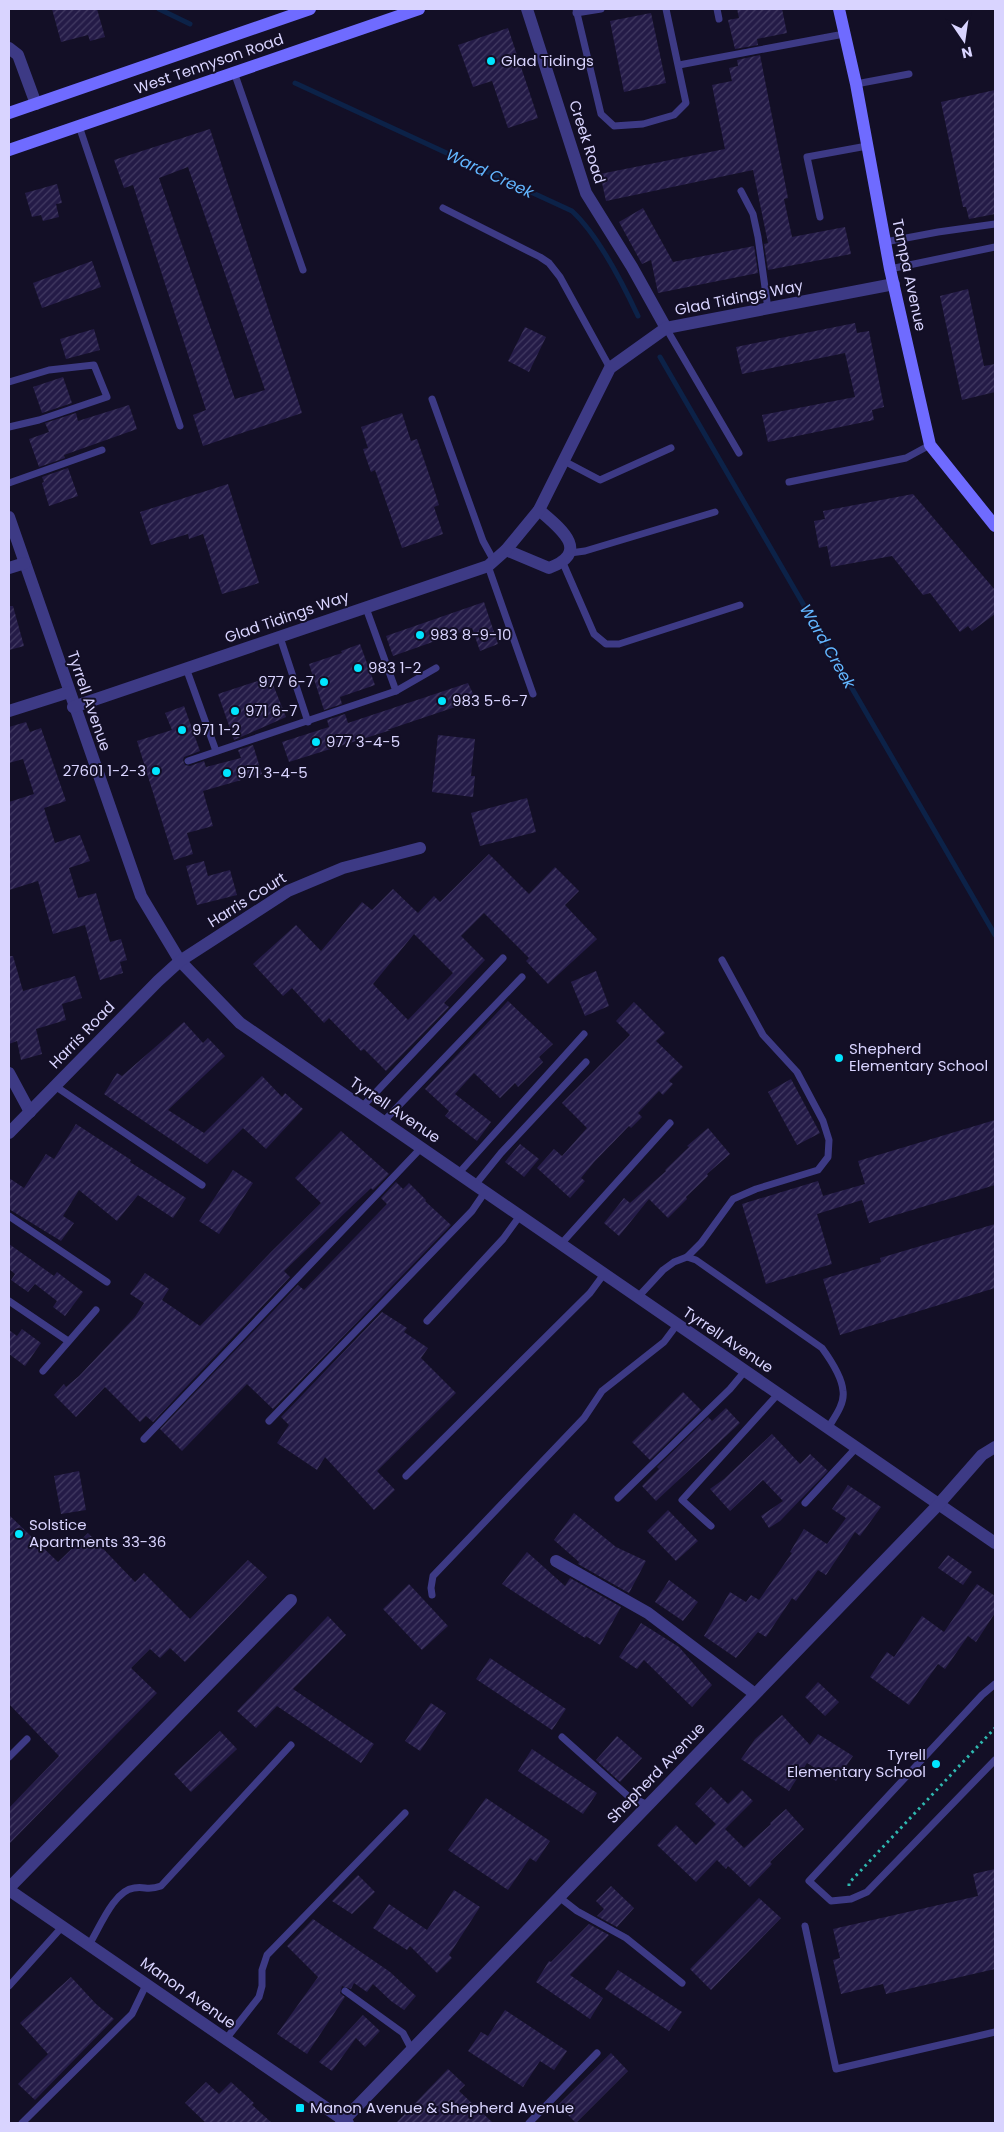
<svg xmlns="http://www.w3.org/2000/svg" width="1004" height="2132" viewBox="0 0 1004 2132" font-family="Poppins,sans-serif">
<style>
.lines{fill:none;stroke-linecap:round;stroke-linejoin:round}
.stream{stroke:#0c2248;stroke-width:5}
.building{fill:url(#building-hatch);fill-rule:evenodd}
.path{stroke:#2fb8b0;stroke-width:3;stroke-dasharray:2.5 4;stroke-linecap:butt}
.lane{stroke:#3d3a85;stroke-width:7}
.street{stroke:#3d3a85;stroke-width:12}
.secondary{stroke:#6f6bff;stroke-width:12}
.poi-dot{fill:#00e5ff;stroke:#130f26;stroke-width:2}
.labels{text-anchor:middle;stroke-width:4;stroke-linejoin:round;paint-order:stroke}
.poi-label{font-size:15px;fill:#d9d4ff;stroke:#130f26;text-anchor:start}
.street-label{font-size:15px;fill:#d9d4ff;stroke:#130f26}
.water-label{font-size:16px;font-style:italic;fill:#62b6ff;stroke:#130f26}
</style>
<defs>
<pattern id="building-hatch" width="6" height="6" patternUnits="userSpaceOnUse" patternTransform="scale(1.25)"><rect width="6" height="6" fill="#241b47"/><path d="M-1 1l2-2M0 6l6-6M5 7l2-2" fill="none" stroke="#433b63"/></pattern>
</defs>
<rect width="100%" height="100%" fill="#130f26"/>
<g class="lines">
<g class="stream">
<polyline points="159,9 190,24"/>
<path d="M295 83 572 211C598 235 623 284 638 316"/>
<polyline points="660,357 995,935"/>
</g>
</g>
<g class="building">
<polygon points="52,9 97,9 105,37 90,41 88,35 61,42"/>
<polygon points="737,9 782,9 787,33 757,39 758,45 735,49 728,20 739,18"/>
<polygon points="651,13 666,83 624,92 610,21"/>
<polygon points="508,28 538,118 508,128 492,81 473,87 458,45"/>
<polygon points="760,55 788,198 784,199 792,237 845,227 851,254 768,270 764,244 768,243 753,170 606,201 600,174 725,149 712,85 732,81 729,68 738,66 737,60"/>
<polygon points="995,90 995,214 969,219 966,207 963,207 941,102"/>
<path d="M210 129 302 413 203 446 193 415 206 410 133 185 124 188 114 160ZM188 167 265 390 235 399 159 178Z"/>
<polygon points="57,184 62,203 56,204 59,217 43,221 41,215 32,217 25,193"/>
<polygon points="643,208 673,262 754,246 758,273 658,293 651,260 642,264 619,222"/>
<polygon points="92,261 101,287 42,308 33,283"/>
<polygon points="968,289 984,366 995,364 995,392 962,400 940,296"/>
<polygon points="855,323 857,333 869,331 884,407 872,410 874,420 768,442 762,415 855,397 845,353 742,374 736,347"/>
<polygon points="525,327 546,337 529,372 508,361"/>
<polygon points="94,329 100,350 66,359 60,339"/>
<polygon points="63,377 72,403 42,413 33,387"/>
<polygon points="129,405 137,429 64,455 65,458 39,467 29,439 49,432 45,423 76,413 78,421"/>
<polygon points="402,413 411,441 417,439 432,483 439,505 434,507 443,534 402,548 375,470 371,472 363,449 368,448 361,427"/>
<polygon points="68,468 78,496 49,506 42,483 44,482 42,477"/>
<polygon points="228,484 259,583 222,594 203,534 189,539 188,534 151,545 140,512"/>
<polygon points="913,494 995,590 995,614 972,631 968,626 960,632 930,593 923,595 892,556 831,567 827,546 819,548 814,521 825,519 823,511"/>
<polygon points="484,602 498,644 480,651 472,628 393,656 386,636"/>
<polygon points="9,606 13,606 24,646 9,650"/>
<polygon points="360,644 375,685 340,697 342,704 324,710 309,664 342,653 341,651"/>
<polygon points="270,677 286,717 234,740 218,694"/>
<polygon points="468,683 476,700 387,730 391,730 289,762 282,742 329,727 327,720 345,714 348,723"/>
<polygon points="184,706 200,751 184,757 183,760 185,765 190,766 204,761 206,767 241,758 238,750 253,745 262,774 203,791 213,826 187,833 193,854 174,860 137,741 172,730 165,713"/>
<polygon points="26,722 30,732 41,728 66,801 44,808 55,843 80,835 90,861 69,868 78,898 96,893 110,942 121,939 127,960 120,962 123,973 100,980 85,925 53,934 38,881 9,890 9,802 34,794 23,759 9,763 9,727"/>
<polygon points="438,735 475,739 471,776 475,776 473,797 432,792"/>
<polygon points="527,798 536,832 480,846 471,813"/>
<path d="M489 854 529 894 555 867 579 891 565 905 597 939 548 984 526 961 529 958 484 913 461 936 485 960 444 1003 449 1007 386 1071 364 1049 361 1051 329 1018 324 1023 292 988 283 996 253 964 296 925 321 951 362 902 372 910 393 889 418 913 434 896 440 902ZM414 934 453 973 408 1020 373 984Z"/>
<polygon points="204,861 208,876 230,870 237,895 197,905 186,866"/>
<polygon points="9,956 13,956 23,991 75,976 82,998 62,1004 66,1020 36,1029 42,1054 21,1060 17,1041 9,1044"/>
<polygon points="596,971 609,1006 585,1016 571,982"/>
<polygon points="508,1001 553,1044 539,1057 543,1062 518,1087 515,1083 500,1098 474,1073 455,1094 491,1122 477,1141 445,1116 449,1111 425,1089"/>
<polygon points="634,1002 665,1033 656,1041 683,1067 669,1081 673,1084 663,1095 659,1091 638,1113 642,1117 631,1128 629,1126 594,1162 581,1178 585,1181 570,1198 537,1168 554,1149 562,1156 587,1128 562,1103 630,1035 616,1021"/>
<polygon points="184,1022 203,1043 208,1038 225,1056 168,1110 204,1133 262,1076 282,1097 285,1093 303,1109 266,1149 243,1128 207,1164 104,1094 117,1073 122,1076"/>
<polygon points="791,1079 820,1133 797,1145 768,1092"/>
<polygon points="995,1120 995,1185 869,1223 862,1200 817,1214 832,1264 766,1284 742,1204 818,1181 823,1196 865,1184 858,1161"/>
<polygon points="76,1124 131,1160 130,1162 186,1198 173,1218 138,1195 117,1221 79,1190 63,1216 74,1223 61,1241 9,1209 9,1178 24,1188 46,1154 54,1159"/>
<polygon points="708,1128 730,1154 707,1174 708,1176 686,1197 687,1199 668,1218 649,1199 619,1236 604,1223 624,1198 630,1203 666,1171 665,1170 689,1147 687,1146"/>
<polygon points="341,1131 389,1174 373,1190 371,1188 284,1271 290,1277 153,1422 146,1416 140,1422 105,1387 76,1417 54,1395 64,1384 66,1387 79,1376 135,1317 144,1303 130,1294 145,1273 169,1289 162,1300 200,1326 272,1251 321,1203 295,1178"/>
<polygon points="520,1144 539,1159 524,1177 505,1162"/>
<polygon points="233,1170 253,1183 219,1234 199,1221"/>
<polygon points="396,1182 403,1189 409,1183 426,1200 425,1201 451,1225 273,1409 247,1384 182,1451 160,1429 298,1285 304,1290 387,1204 381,1198"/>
<polygon points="995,1224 995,1288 840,1335 823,1279 881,1262 880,1258"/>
<polygon points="9,1244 54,1276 57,1272 83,1292 65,1316 53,1307 57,1301 35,1284 28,1292 11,1280 15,1274 9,1269"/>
<polygon points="382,1312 407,1328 404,1332 428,1348 421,1358 456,1393 377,1471 395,1490 374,1510 325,1457 317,1470 277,1443 289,1425 281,1417"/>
<polygon points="22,1329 41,1343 25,1366 9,1354 9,1330 17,1336"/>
<polygon points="683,1392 701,1410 650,1460 632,1442"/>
<polygon points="726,1408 740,1423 656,1501 642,1486 659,1469 657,1467 708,1417 712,1421"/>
<polygon points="772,1434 800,1464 810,1454 828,1471 780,1521 769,1528 761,1516 783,1501 763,1480 730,1511 710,1489 724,1479"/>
<polygon points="79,1471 86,1510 61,1514 54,1476"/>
<polygon points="848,1485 881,1507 860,1536 855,1532 826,1575 818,1570 796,1601 792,1598 766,1637 758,1632 736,1658 704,1636 730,1592 746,1602 751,1595 759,1600 792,1553 790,1552 804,1529 827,1544 846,1518 832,1509"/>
<polygon points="668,1510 698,1541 676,1561 647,1531"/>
<polygon points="574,1513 616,1547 646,1561 629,1593 578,1564 579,1562 554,1540"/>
<polygon points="9,1515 58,1562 88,1533 135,1582 144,1573 190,1619 248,1560 267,1577 185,1662 170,1648 160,1658 150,1649 131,1668 157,1693 9,1844 9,1808 59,1756 9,1704"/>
<polygon points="527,1552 565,1586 570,1578 621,1607 600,1645 586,1636 585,1638 502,1584"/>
<polygon points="948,1555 972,1572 963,1585 938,1568"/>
<polygon points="669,1580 698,1602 683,1621 655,1602"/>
<polygon points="409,1584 448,1626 422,1650 383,1609"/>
<polygon points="977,1584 995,1596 995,1613 976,1642 968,1636 945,1669 938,1664 909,1705 870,1677 887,1652 894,1657 922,1616 944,1632"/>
<polygon points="328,1616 346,1635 293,1689 374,1744 361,1763 277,1706 256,1728 237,1711"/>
<polygon points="641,1623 679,1647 712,1685 692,1707 644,1660 637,1669 619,1657"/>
<polygon points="490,1658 566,1709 552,1730 476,1679"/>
<polygon points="818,1682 839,1702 825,1716 805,1697"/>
<polygon points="431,1703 446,1713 420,1751 405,1741"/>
<polygon points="782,1715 810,1745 818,1734 853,1756 836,1781 807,1763 789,1791 741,1759 755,1739"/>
<polygon points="220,1731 237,1749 191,1792 174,1774"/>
<polygon points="617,1736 642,1758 620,1782 596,1760"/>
<polygon points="532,1749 597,1793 583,1814 518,1771"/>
<polygon points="711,1787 728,1804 742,1790 753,1801 725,1829 744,1848 771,1824 770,1823 786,1809 804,1829 770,1862 772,1864 750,1887 728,1866 726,1869 717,1860 696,1882 657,1845 676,1825 696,1845 716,1824 695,1804"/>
<polygon points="486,1798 550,1841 536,1862 530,1858 508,1890 448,1850"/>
<polygon points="995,1869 995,1969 886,1994 883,1984 841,1994 833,1960 840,1958 833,1929 978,1896 973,1874"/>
<polygon points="358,1875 375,1892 352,1914 332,1901"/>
<polygon points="611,1886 634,1908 617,1927 597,1916 604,1909 596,1901"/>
<polygon points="454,1890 480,1907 449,1955 452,1958 437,1973 410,1946 407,1950 373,1928 389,1904 427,1930"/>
<polygon points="759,1898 781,1918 711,1990 690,1969"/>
<polygon points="313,1919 390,1972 416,1996 404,2010 391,2001 373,1984 367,1992 354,1983 351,1989 342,1986 340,1993 345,1997 307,2054 277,2034 318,1977 287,1946"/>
<polygon points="589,1924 609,1935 570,1975 603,1998 590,2019 536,1982 549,1961 551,1962"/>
<polygon points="618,1970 682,2012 669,2031 605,1989"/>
<polygon points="71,1977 96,2004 114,2019 35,2100 18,2084 48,2054 20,2023"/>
<polygon points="505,2010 567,2051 554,2070 540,2061 523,2087 468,2051 481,2032 488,2036"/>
<polygon points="363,2015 380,2031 365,2047 356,2038 332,2071 319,2062"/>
<polygon points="611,2053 628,2071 576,2123 558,2105"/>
<polygon points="448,2069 465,2085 459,2091 493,2123 396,2123"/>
<polygon points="206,2082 219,2094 231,2082 254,2103 252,2105 272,2123 206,2123 185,2103"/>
</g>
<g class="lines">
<polyline class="path" points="849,1886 849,1883 995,1728"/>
<g class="lane">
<polyline points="576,9 601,114 614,126 643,124 674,115 686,103 666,9"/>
<polyline points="717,9 719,19"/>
<polyline points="576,13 601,9"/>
<polyline points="679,65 844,34"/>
<polyline points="234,72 303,270"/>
<polyline points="856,84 909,74"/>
<polyline points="79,126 180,426"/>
<polyline points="741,191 753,214 758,237 768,309"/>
<polyline points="443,208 540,257 549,263 560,277 610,368"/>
<polyline points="820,217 807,157 867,146"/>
<polyline points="885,242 938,232 995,224"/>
<polyline points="890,269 995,247"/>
<polyline points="666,328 739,453"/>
<polyline points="9,382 49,370 94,365 107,397 39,420 9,427"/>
<polyline points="432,399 483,541 494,561"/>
<polyline points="564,461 600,480 671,448"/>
<polyline points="789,482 906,458 930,445"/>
<polyline points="9,483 102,450"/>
<polyline points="570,553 585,551 715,512"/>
<polyline points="563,563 594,634 606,644 619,644 740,605"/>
<polyline points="488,566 533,694"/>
<polyline points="366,608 396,691"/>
<polyline points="280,637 308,722"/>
<polyline points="186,668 216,751"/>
<polyline points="188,761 396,691 436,668"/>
<polyline points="55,1086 202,1185"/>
<polyline points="362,1107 503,958"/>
<polyline points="383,1122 522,977"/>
<polyline points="458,1174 584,1034"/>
<polyline points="475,1185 501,1153 586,1062"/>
<polyline points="9,1216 107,1282"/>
<polyline points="561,1244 670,1123"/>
<path d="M687 1257 696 1260 822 1348C830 1359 842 1377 843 1391 845 1404 834 1418 828 1428"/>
<polyline points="638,1297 663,1270 674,1262 687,1257 701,1243 733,1199 756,1189 818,1170 828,1157 829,1140 823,1121 797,1072 763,1035 722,960"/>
<polyline points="9,1301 68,1341"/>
<polyline points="427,1321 503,1239 519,1217"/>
<polyline points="43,1371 96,1310"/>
<polyline points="269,1421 472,1211 485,1192"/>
<polyline points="144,1439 421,1148"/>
<polyline points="406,1476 590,1293 604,1274"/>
<polyline points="618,1498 730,1389 745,1371"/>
<polyline points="805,1503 856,1448"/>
<polyline points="711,1526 682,1500 778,1394"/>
<polyline points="432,1595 431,1588 433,1576 584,1418 602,1391 664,1342 676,1326"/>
<polyline points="995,1684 982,1695 809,1881 831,1901 851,1899 867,1892 995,1760"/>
<polyline points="562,1737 628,1796 648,1805"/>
<polyline points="9,1757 27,1739"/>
<polyline points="559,1897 577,1911 626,1938 682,1983"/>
<polyline points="805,1926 836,2069 995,2032"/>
<path d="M89 1945C99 1929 114 1890 134 1888 146 1886 147 1891 161 1886L291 1745"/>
<polyline points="9,1986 62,1927"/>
<polyline points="345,1991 403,2033 412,2050"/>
<polyline points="226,2039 259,1997 262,1986 262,1970 267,1955 405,1813"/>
<polyline points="22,2123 132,2014 146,1985"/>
<polyline points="529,2123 597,2053"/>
</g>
<g class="street">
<polyline points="527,9 586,193 632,267 666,328"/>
<polyline points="9,48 18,55 36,104"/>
<polyline points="9,517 141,896 180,961 240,1023 995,1543"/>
<path d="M506 550 549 568C592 552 560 528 539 510"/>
<polyline points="9,568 25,563"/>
<polyline points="73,707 488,566 506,550 539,510 610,368 666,328 894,284"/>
<polyline points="9,711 69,692"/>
<polyline points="9,1073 30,1112"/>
<polyline points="9,1133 158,981 180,961 288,891 343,868 420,848"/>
<polyline points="556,1561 648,1613 755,1694"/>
<polyline points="9,1888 291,1600"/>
<polyline points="9,1890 348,2123"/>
<polyline points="341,2123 938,1505 982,1455 995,1447"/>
</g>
<g class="secondary">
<polyline points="839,9 856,84 890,269 930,445 995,526"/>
<polyline points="9,113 310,9"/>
<polyline points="9,150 419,9"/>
</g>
</g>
<g class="poi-dot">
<circle cx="491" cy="61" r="5"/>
<circle cx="420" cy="635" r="5"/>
<circle cx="358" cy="668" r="5"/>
<circle cx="324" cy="682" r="5"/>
<circle cx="442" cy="701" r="5"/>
<circle cx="235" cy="711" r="5"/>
<circle cx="182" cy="730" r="5"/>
<circle cx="316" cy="742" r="5"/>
<circle cx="156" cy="771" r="5"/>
<circle cx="227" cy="773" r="5"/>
<circle cx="839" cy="1058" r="5"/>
<circle cx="19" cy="1534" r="5"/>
<circle cx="936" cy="1764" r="5"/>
<rect x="295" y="2103" width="10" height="10" rx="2.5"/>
</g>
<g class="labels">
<g class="poi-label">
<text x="501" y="66">Glad Tidings</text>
<text x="430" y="640">983 8-9-10</text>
<text x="368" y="673">983 1-2</text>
<text x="314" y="687" text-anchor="end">977 6-7</text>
<text x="452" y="706">983 5-6-7</text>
<text x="245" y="716">971 6-7</text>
<text x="192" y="735">971 1-2</text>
<text x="326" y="747">977 3-4-5</text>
<text x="146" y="776" text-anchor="end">27601 1-2-3</text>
<text x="237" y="778">971 3-4-5</text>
<text x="849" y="1054">Shepherd<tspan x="849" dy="17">Elementary School</tspan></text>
<text x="29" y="1530">Solstice<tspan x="29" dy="17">Apartments 33-36</tspan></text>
<text x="926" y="1760" text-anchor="end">Tyrell<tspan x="926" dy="17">Elementary School</tspan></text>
<text x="310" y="2113">Manon Avenue &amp; Shepherd Avenue</text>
</g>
<g class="street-label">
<text transform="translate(209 64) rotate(-19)" y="5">West Tennyson Road</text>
<text transform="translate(587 142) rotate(72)" y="5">Creek Road</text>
<text transform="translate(909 275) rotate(78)" y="5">Tampa Avenue</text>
<text transform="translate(739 298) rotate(-11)" y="5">Glad Tidings Way</text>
<text transform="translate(287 617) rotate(-19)" y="5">Glad Tidings Way</text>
<text transform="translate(89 701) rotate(71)" y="5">Tyrrell Avenue</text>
<text transform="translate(247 900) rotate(-32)" y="5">Harris Court</text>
<text transform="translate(82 1035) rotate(-46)" y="5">Harris Road</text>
<text transform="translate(395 1110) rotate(34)" y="5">Tyrrell Avenue</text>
<text transform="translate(728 1340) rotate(34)" y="5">Tyrrell Avenue</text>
<text transform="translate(656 1773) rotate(-46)" y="5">Shepherd Avenue</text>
<text transform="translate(188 1993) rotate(35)" y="5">Manon Avenue</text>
</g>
<g class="water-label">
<text transform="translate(490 173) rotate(25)" y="6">Ward Creek</text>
<text transform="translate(828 646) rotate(60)" y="6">Ward Creek</text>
</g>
</g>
<rect width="1004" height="2132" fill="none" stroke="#d9d4ff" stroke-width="20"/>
<g transform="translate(964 40) rotate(167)" stroke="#130f26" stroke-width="4" paint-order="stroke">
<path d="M0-4L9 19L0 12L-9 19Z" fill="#d9d4ff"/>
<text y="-8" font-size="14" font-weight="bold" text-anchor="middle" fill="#d9d4ff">N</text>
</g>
</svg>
